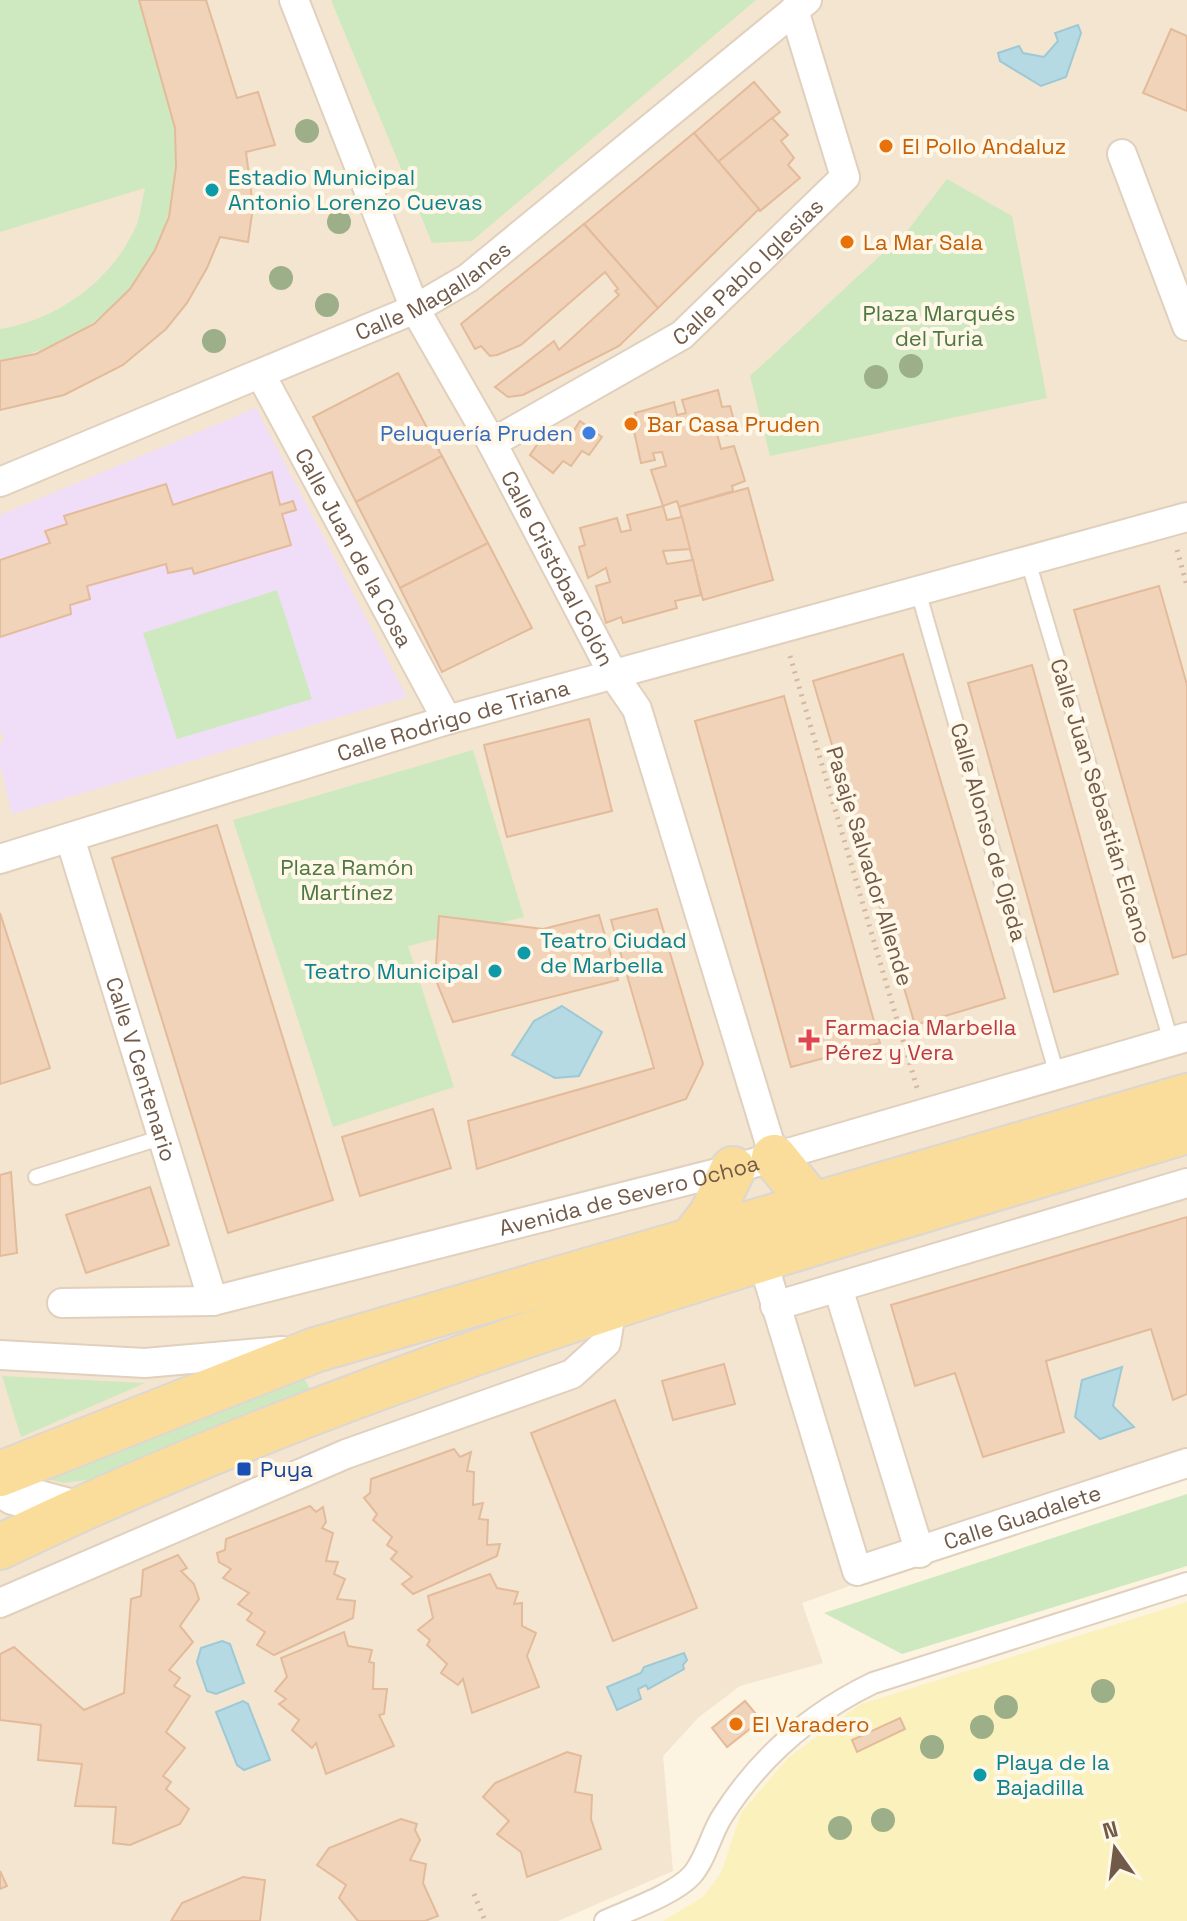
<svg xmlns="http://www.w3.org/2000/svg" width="1187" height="1921" viewBox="0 0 1187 1921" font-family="'Space Grotesk',sans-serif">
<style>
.residential{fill:#f3e5d0}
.education{fill:#f0def8}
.green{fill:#cee9c0}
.sand{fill:#fbf1bc}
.water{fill:#b6dae4;stroke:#9dc9d6;stroke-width:2}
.building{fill:#f1d3b9;stroke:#e3bb9a;stroke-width:2}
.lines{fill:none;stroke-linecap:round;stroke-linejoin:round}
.service-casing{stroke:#e0d0bd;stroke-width:18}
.pedestrian-casing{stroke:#e0d0bd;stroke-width:24}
.minor-casing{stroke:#e0d0bd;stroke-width:32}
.secondary-casing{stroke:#e4d1bb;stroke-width:44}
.primary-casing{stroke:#ddd7d3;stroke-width:48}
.path{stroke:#d5b79d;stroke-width:5;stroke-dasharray:2 6;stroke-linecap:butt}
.service{stroke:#fff;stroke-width:14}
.pedestrian{stroke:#fff;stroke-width:20}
.minor{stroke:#fff;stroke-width:28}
.secondary{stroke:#fff;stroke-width:40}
.primary{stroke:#fadd9a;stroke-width:44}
.tree{fill:#9caf89}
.food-dot{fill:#e8710a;stroke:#fff7e7;stroke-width:3}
.culture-dot{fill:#0f9aa8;stroke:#fff7e7;stroke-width:3}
.shop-dot{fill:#3f7fe0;stroke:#fff7e7;stroke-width:3}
.health-dot{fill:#e0444e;stroke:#fff7e7;stroke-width:3}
.transit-dot{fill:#1a4fb4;stroke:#fff7e7;stroke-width:3}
.labels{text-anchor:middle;stroke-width:8;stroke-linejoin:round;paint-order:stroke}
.food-label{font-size:22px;fill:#c56008;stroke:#fff7e7;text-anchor:start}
.culture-label{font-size:22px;fill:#0d838f;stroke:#fff7e7;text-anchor:start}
.street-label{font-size:22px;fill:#725a48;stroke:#fff7e7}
.park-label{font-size:22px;fill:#4d7841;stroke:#fff7e7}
.shop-label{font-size:22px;fill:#366cbe;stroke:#fff7e7;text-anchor:end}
.health-label{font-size:22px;fill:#be3a42;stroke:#fff7e7;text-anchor:start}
.transit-label{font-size:22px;fill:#164399;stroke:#fff7e7;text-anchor:start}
</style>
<rect width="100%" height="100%" fill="#fcf3e1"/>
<polygon class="residential" points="0,0 1187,0 1187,1465 802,1603 823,1663 740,1686 699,1717 663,1756 673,1871 558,1921 0,1921"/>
<polygon class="education" points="256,408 407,697 12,814 0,765 0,743 4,741 0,728 0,515"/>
<g class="green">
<path d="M0 0H139C152 41 170 86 175 129 188 246 114 341 0 361V329C58 320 114 279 137 224 141 213 142 199 145 188L0 232Z"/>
<polygon points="331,0 756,0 472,241 432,243"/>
<polygon points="947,179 1012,216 1047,398 770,456 750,376 908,230"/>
<polygon points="277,590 312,699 177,739 143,633"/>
<polygon points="473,750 524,917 408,946 454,1087 333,1127 233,820"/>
<polygon points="2,1376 145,1383 21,1437"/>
<polygon points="304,1378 311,1391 95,1479 63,1483 44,1478"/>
<polygon points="1187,1494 1187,1566 902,1654 824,1613"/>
</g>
<polygon class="sand" points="1187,1602 1187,1921 663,1921 703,1897 721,1873 741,1813 788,1758 861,1704"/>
<g class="water">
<polygon points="1078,25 1081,33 1066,77 1041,86 1000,61 998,53 1019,46 1023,53 1044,57 1058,41 1055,33"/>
<polygon points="562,1006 602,1032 579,1076 555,1078 512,1055 534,1021"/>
<polygon points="1122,1367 1113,1406 1134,1427 1100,1439 1075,1417 1082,1380"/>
<polygon points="222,1641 230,1644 244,1683 216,1694 207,1691 197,1662 201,1648"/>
<polygon points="684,1653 687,1660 683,1665 684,1669 648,1689 646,1685 638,1689 641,1699 617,1710 607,1687 641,1673 644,1667"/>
<polygon points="243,1701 248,1704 270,1760 244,1770 237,1765 216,1712"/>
</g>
<g class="building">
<polygon points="139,0 206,0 237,98 258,92 275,145 246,152 253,207 248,242 220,237 207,268 187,303 166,329 123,365 64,395 0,410 0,361 36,354 94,324 130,289 155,250 169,217 176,167 175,128"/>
<polygon points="1171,29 1187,36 1187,111 1143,93"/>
<polygon points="754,82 780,112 718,162 694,133"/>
<polygon points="772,118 788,135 781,141 794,158 788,165 800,178 760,211 718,162"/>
<polygon points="694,133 759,209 658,308 584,224"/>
<polygon points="584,224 658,308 619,346 523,395 508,397 495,387 554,341 559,350 619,295 615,291 618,289 605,272 521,345 497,355 490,356 481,346 475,349 461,324"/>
<polygon points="398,373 442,456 356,502 313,417"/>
<polygon points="718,390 722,407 730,406 738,435 717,434 721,449 734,446 745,481 732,486 733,491 679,507 677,501 663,506 651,470 666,466 662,452 653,453 655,460 641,463 634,431 639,429 635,413 674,402 677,415 686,413 682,400"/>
<polygon points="580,421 602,437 589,455 582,451 571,466 563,461 553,473 530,455 541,439 552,442 562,429 571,435"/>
<polygon points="442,456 488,543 400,588 356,502"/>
<polygon points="272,472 280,505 293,501 296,510 282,514 291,545 194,574 192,568 168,573 166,564 87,586 90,599 70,605 71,614 0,637 0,560 50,543 45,531 67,524 64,516 166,484 173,505"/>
<polygon points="748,488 773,580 703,600 679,507"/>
<polygon points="663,506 667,520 682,517 690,549 663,551 667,564 693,560 701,595 675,601 677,608 623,623 621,617 606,623 596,586 610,582 606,568 588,578 579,547 585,545 580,528 617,518 621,532 631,530 627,515"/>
<polygon points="488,543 532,628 442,672 400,588"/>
<polygon points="1159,586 1187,685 1187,954 1173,958 1074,610"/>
<polygon points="903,654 1005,998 915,1025 813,681"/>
<polygon points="1032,665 1118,974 1054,992 968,683"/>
<polygon points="784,696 880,1043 791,1067 695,721"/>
<polygon points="589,719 612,811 507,837 484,745"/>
<polygon points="217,825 333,1200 228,1233 112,858"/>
<polygon points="657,909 703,1064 686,1099 477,1169 468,1121 654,1068 611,920"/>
<polygon points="0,913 50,1068 0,1084"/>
<polygon points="599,915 618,980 453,1022 435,978 439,916 543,929"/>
<polygon points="433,1109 451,1168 360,1196 342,1137"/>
<polygon points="11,1172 17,1253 0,1256 0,1175"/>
<polygon points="150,1187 169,1245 86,1273 66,1215"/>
<polygon points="1187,1217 1187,1394 1173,1400 1151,1329 1046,1361 1064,1432 983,1457 955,1373 915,1386 891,1305"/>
<polygon points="724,1364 735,1404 673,1420 662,1381"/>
<polygon points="615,1400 697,1608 613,1641 531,1433"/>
<polygon points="454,1449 460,1457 471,1452 467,1471 474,1472 473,1505 483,1503 479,1519 488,1520 487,1545 500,1544 497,1556 413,1594 402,1584 412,1577 391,1559 397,1552 387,1545 392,1537 373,1520 377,1514 364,1498 370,1493 371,1479"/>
<polygon points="310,1506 316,1512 323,1507 326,1522 322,1528 333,1533 326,1561 338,1562 334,1574 345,1579 337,1599 355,1601 353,1618 274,1655 257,1645 265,1632 247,1620 252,1613 238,1604 249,1593 223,1578 231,1569 219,1562 217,1553 225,1550 226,1539"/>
<polygon points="178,1555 187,1568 181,1571 194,1584 199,1599 180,1626 193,1642 169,1670 180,1678 174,1686 190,1696 166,1732 185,1748 163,1776 171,1782 166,1789 189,1809 180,1824 130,1845 113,1843 116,1807 75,1806 82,1764 38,1760 41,1725 0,1720 0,1654 14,1647 84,1710 124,1693 131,1599 141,1596 143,1570"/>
<polygon points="490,1574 497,1588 518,1592 514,1604 522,1603 522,1626 536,1633 527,1656 539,1687 472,1713 463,1679 458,1685 441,1673 447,1664 427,1645 430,1640 418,1630 433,1618 428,1596"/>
<polygon points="344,1632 348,1646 372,1650 369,1662 374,1663 373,1689 387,1689 384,1714 379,1715 394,1746 326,1774 316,1743 312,1748 292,1730 299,1720 279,1704 286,1699 275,1691 287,1677 281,1658"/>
<polygon points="745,1701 761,1720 727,1747 712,1728"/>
<polygon points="900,1718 905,1729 857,1752 852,1740"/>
<polygon points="567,1752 581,1756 575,1792 592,1795 591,1819 601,1849 527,1877 521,1852 497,1834 509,1821 483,1797 495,1783"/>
<polygon points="401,1819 417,1824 415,1830 420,1840 410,1860 426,1864 423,1883 438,1916 425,1921 358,1921 339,1898 346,1885 317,1865 329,1848"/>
<polygon points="0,1871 7,1886 0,1889"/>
<polygon points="243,1877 265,1880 260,1921 171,1921 182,1903"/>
</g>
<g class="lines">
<g class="service-casing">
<g id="service">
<polyline points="1028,561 1171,1041"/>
<polyline points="918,591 1057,1075"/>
<polyline points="36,1177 163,1137"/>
</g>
</g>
<g class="pedestrian-casing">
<path id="pedestrian" d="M605 1921C629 1910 675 1894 692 1875 706 1859 711 1833 723 1815 760 1757 811 1713 873 1683L1187 1583"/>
</g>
<g class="minor-casing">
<g id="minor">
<path id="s1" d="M294 0 415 309 492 443 613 674 637 709 774 1157"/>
<polyline points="1122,154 1187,326"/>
<path id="s2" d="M261 375 447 720"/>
<path id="s3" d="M492 443 682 335 845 177 794 10"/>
<path id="s4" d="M0 482 415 309 468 278 807 0"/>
<path id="s5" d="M70 838 213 1301"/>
<path id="s6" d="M0 859 447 720 1187 517"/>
<path id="s7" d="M762 1259 857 1571 1187 1463"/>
<polyline points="838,1288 920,1553"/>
<path id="s8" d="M62 1303 213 1301 733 1169 1187 1037"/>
<polyline points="775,1306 1187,1183"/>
<polyline points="0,1355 145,1363 282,1351"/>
<polyline points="0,1603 346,1454 572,1374 606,1343 612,1305"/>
</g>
</g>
<g class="secondary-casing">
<polyline id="secondary" points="0,1484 13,1494 76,1511"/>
</g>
<g class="primary-casing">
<g id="primary">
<polyline points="774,1157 813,1205"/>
<polyline points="691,1241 711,1215 733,1169"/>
<polyline points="0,1474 315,1350 1187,1096"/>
<path d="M0 1547C378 1364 786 1252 1187 1131"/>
</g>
</g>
<g class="path">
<polyline points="1177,550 1187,586"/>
<polyline points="790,656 917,1088"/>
<polyline points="474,1894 485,1921"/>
</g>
<use href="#service" class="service"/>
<use href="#pedestrian" class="pedestrian"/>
<use href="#minor" class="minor"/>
<use href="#secondary" class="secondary"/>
<use href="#primary" class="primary"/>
</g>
<g class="tree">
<circle cx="307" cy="131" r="12"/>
<circle cx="339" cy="222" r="12"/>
<circle cx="281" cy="278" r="12"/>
<circle cx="327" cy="305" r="12"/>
<circle cx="214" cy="341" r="12"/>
<circle cx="911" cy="366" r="12"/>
<circle cx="876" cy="377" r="12"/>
<circle cx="1103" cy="1691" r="12"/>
<circle cx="1006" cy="1707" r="12"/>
<circle cx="982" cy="1727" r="12"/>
<circle cx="932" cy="1747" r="12"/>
<circle cx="883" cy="1820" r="12"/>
<circle cx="840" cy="1828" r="12"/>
</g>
<g class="food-dot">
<circle cx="886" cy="146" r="8"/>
<circle cx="847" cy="242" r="8"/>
<circle cx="631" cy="424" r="8"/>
<circle cx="736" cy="1724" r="8"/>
</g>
<g class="culture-dot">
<circle cx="212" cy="190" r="8"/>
<circle cx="524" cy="953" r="8"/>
<circle cx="495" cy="971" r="8"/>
<circle cx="980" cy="1775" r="8"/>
</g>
<circle class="shop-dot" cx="589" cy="433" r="8"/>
<path class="health-dot" d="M805 1028h8v8h8v8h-8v8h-8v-8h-8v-8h8z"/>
<rect class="transit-dot" x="236" y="1461" width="16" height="16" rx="4"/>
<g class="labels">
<g class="food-label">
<text x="902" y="154">El Pollo Andaluz</text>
<text x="863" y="250">La Mar Sala</text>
<text x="647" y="432">Bar Casa Pruden</text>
<text x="752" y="1732">El Varadero</text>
</g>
<g class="culture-label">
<text x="228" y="185">Estadio Municipal<tspan x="228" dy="25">Antonio Lorenzo Cuevas</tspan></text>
<text x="540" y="948">Teatro Ciudad<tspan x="540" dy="25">de Marbella</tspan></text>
<text x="479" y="979" text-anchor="end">Teatro Municipal</text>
<text x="996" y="1770">Playa de la<tspan x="996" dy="25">Bajadilla</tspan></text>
</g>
<g class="street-label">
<text dy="8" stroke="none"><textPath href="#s3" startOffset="310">Calle Pablo Iglesias</textPath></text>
<text dy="8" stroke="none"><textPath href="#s4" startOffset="474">Calle Magallanes</textPath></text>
<text dy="8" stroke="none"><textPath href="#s2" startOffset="196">Calle Juan de la Cosa</textPath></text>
<text dy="8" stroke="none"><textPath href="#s1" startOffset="628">Calle Cristóbal Colón</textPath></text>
<text dy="8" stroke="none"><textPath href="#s6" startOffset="474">Calle Rodrigo de Triana</textPath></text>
<text transform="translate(1101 801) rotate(73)" y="8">Calle Juan Sebastián Elcano</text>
<text transform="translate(989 832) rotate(74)" y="8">Calle Alonso de Ojeda</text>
<text transform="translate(870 866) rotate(73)" y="8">Pasaje Salvador Allende</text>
<text dy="8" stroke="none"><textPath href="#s5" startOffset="242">Calle V Centenario</textPath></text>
<text dy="8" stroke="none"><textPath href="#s8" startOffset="580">Avenida de Severo Ochoa</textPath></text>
<text dy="8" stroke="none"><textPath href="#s7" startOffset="500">Calle Guadalete</textPath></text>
</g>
<g class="park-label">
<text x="939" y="321">Plaza Marqués<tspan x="939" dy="25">del Turia</tspan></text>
<text x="347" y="875">Plaza Ramón<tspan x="347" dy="25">Martínez</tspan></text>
</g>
<g class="shop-label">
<text x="573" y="441">Peluquería Pruden</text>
</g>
<g class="health-label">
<text x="825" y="1035">Farmacia Marbella<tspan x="825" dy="25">Pérez y Vera</tspan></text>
</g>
<g class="transit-label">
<text x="260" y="1477">Puya</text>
</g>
</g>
<g transform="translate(1115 1849) rotate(346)" stroke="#fff7e7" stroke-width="6" paint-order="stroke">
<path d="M0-6L14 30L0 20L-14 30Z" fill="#725a48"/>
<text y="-12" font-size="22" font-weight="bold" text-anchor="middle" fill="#725a48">N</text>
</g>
</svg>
